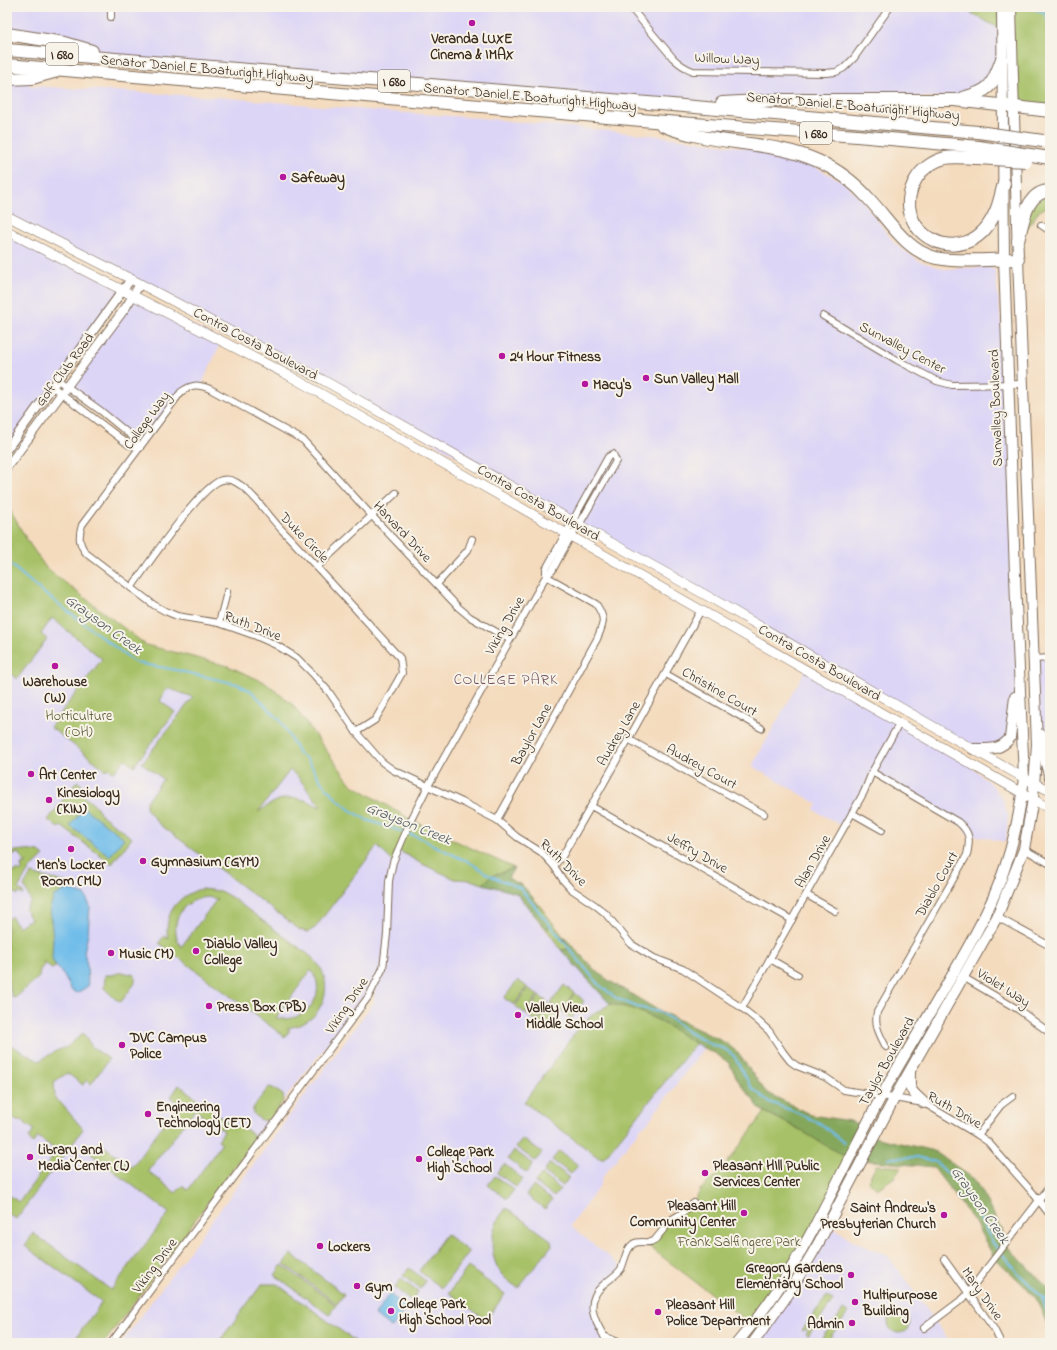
<svg xmlns="http://www.w3.org/2000/svg" width="1057" height="1350" viewBox="0 0 1057 1350" font-family="'Indie Flower',sans-serif">
<style>
.built{fill:#ddd5f6}
.green{fill:#a7c167;stroke:#717642;fill-rule:evenodd}
.forest{fill:#85a75c;stroke:#60683d}
.water{fill:#71bdea;stroke:#567484}
.lines{fill:none;stroke-linecap:round;stroke-linejoin:round}
.stream{stroke:#71bdea;stroke-width:2}
.minor-casing{stroke:#7c6856;stroke-width:8}
.tertiary-casing{stroke:#7c6856;stroke-width:10}
.secondary-casing{stroke:#7c6856;stroke-width:10}
.primary-casing{stroke:#7c6856;stroke-width:12}
.motorway-casing{stroke:#7c6856;stroke-width:14}
.minor{stroke:#fff;stroke-width:6}
.tertiary{stroke:#fff;stroke-width:8}
.secondary{stroke:#fff;stroke-width:9}
.primary{stroke:#fff;stroke-width:10}
.motorway{stroke:#fff;stroke-width:12}
.motorway-bridge-casing{stroke:#7c6856;stroke-width:14;stroke-linecap:butt}
.motorway-bridge{stroke:#fff;stroke-width:12}
.poi-dot{fill:#b5179e;stroke:#f7f3e8;stroke-width:1.5}
.labels{text-anchor:middle;stroke-width:4;stroke-linejoin:round;paint-order:stroke}
.shield{fill:#f7f3e8;stroke:#73665b;stroke-width:1}
.shield-label{font-size:13px;font-weight:bold;fill:#3b2a1e}
.poi-label{font-size:14px;font-weight:bold;fill:#3b2a1e;stroke:#f7f3e8;text-anchor:start}
.street-label{font-size:14px;fill:#3b2a1e;stroke:#f7f3e8}
.park-label{font-size:14px;fill:#5b5734;stroke:#f7f3e8}
.water-label{font-size:15px;font-style:italic;fill:#4b565b;stroke:#f7f3e8}
.neighbourhood-label{font-size:15px;letter-spacing:1px;fill:#735360;stroke:#f7f3e8}
</style>
<rect width="100%" height="100%" fill="#f7f3e8"/>
<filter id="ink" filterUnits="userSpaceOnUse"><feTurbulence type="fractalNoise" baseFrequency=".025" numOctaves="2"/><feDisplacementMap in="SourceGraphic" scale="8" xChannelSelector="R" yChannelSelector="G"/><feConvolveMatrix kernelMatrix="1 2 1 2 8 2 1 2 1" color-interpolation-filters="sRGB"/></filter>
<filter id="wash" filterUnits="userSpaceOnUse"><feTurbulence type="fractalNoise" baseFrequency=".012" numOctaves="4" result="noise"/><feDisplacementMap in="SourceGraphic" scale="16" xChannelSelector="R" yChannelSelector="G"/><feGaussianBlur stdDeviation="0.9" result="paint"/><feColorMatrix in="noise" values="0 0 0 0 0 0 0 0 0 0 0 0 0 0 0 0 0 1.4 0 .05"/><feComposite in="paint" operator="in"/></filter>
<g filter="url(#wash)">
<rect width="100%" height="100%" fill="#f4dbbe"/>
<g class="built">
<polygon points="7,7 109,7 111,11 114,7 955,7 964,9 1002,30 992,84 973,96 778,100 672,105 116,58 7,34"/>
<polygon points="32,78 29,86 217,97 379,111 480,118 659,136 761,150 801,160 844,182 862,200 894,243 919,261 944,269 988,267 995,270 1008,384 1019,669 1008,741 973,749 323,380 7,216 7,79"/>
<polygon points="7,231 124,290 7,449"/>
<polygon points="134,296 222,340 201,386 187,388 140,448 134,439 67,387"/>
<polygon points="7,571 119,662 234,690 398,850 420,863 455,879 470,880 516,893 561,950 658,1020 704,1048 648,1122 640,1129 603,1176 599,1187 570,1226 622,1267 597,1292 593,1313 607,1343 121,1343 374,1002 375,985 299,1080 104,1343 7,1343"/>
<polygon points="1050,657 1050,778 1036,722 1034,659"/>
<polygon points="806,669 964,760 993,786 1003,800 1008,815 1006,842 968,834 965,828 872,772 844,827 814,810 818,804 752,766"/>
<polygon points="828,1224 857,1243 888,1256 951,1343 753,1343"/>
</g>
<g class="green">
<polygon points="949,7 1002,7 1002,30 964,9"/>
<polygon points="1011,7 1050,7 1050,111 1014,106"/>
<polygon points="1050,191 1050,205 1039,211 1018,241 1027,209"/>
<path d="M7 505 27 540 46 568 146 645 228 666 264 682 292 704 351 784 411 820 514 868 491 876 483 884 470 880 455 879 420 863 398 850 393 862 377 846 315 928 308 932 300 930 158 823 146 808V802L163 779 142 763 193 697 167 688 160 701 175 712 134 766 125 759 114 772 108 768 106 770 50 727 102 659 52 618 41 634 47 639 17 679 7 671ZM290 770 298 777 321 807C317 806 314 804 310 802 288 793 275 800 258 812Z"/>
<polygon points="77,781 86,789 82,795 98,808 97,809 100,811 99,813 132,838 112,864 61,826 58,828 48,820"/>
<polygon points="25,850 39,852 44,856 28,871 18,889 23,892 23,895 19,893 18,895 8,888 7,889 7,879 10,873 18,870 20,872 22,870 21,865 26,864 26,862 23,862 20,853 8,856 14,851"/>
<path d="M31 874 68 883V889L63 890 50 916C52 924 53 931 53 939 53 949 50 957 56 967L51 969 44 961V965L40 970 39 977 15 998 12 997 7 977V921L11 916 18 927 31 919 25 910 31 901 24 886Z"/>
<path d="M201 889 220 891 231 897C250 911 270 926 290 941 299 948 311 955 318 964 327 976 328 992 321 1005 315 1019 302 1026 287 1028L290 1030 285 1037 159 943 164 936 168 939C163 914 178 895 201 889ZM207 897 217 899 181 947C167 924 182 899 207 897ZM311 970C330 994 304 1025 276 1018Z"/>
<polygon points="539,905 562,935 569,949 561,950 547,930 549,925 535,908"/>
<polygon points="122,972 135,975 135,983 121,1002 114,998 104,988 105,975 112,975"/>
<polygon points="518,980 527,987 514,1005 504,998"/>
<polygon points="564,985 574,993 561,1011 551,1003"/>
<polygon points="528,988 538,995 525,1013 515,1006"/>
<polygon points="575,993 584,1001 571,1019 562,1011"/>
<polygon points="539,996 549,1003 536,1021 526,1014"/>
<polygon points="550,1004 560,1011 547,1029 537,1022"/>
<polygon points="610,1004 634,1009 658,1020 696,1043 604,1158 599,1158 524,1102 580,1026 591,1016"/>
<polygon points="83,1033 92,1047 109,1059 91,1084 86,1080 83,1085 67,1073 54,1082 55,1099 60,1102 83,1129 16,1219 7,1213 7,1194 19,1202 57,1151 38,1137 32,1144 29,1138 34,1130 21,1120 17,1121 7,1114 7,1043 39,1061 56,1051 67,1047"/>
<path d="M179 1085 234 1127 241 1126 254 1135 255 1139 104 1343H72L102 1302 25 1246 33 1233 111 1290 169 1213 91 1154 98 1142 132 1167 179 1103 171 1097ZM195 1110 224 1131 218 1140 222 1143 188 1190 182 1186 176 1193 148 1171Z"/>
<path d="M270 1087 273 1088 283 1095 284 1100 269 1120C263 1123 258 1118 253 1114V1108L268 1088Z"/>
<polygon points="765,1112 795,1127 849,1159 808,1238 752,1325 643,1242 650,1242 667,1225 694,1203 701,1189 721,1171"/>
<polygon points="523,1139 542,1153 535,1161 516,1147"/>
<polygon points="514,1150 533,1164 527,1173 508,1159"/>
<polygon points="559,1151 578,1165 571,1174 552,1160"/>
<polygon points="550,1163 569,1177 563,1186 544,1172"/>
<polygon points="504,1164 523,1179 516,1187 497,1173"/>
<polygon points="876,1165 901,1167 895,1177 877,1189 868,1181"/>
<polygon points="542,1174 560,1189 554,1197 535,1183"/>
<polygon points="495,1176 514,1190 507,1199 488,1185"/>
<polygon points="533,1186 552,1200 545,1209 526,1195"/>
<path d="M506 1208 551 1240 552 1245 518 1288C513 1284 507 1281 503 1276 491 1262 489 1238 497 1222 499 1217 503 1213 506 1208Z"/>
<polygon points="446,1234 469,1252 442,1288 419,1271"/>
<polygon points="291,1254 344,1294 337,1304 284,1264"/>
<polygon points="282,1265 336,1305 329,1315 275,1275"/>
<polygon points="468,1267 505,1294 486,1320 449,1293"/>
<polygon points="409,1268 426,1281 420,1289 403,1276"/>
<polygon points="401,1279 418,1292 412,1301 395,1288"/>
<polygon points="262,1284 277,1284 355,1341 354,1343 218,1343"/>
<polygon points="827,1296 833,1301 808,1336 806,1334 808,1331 806,1329 804,1331 802,1330"/>
<polygon points="843,1310 848,1313 826,1343 822,1342 818,1343"/>
<circle cx="899" cy="1322" r="11"/>
</g>
<g class="forest">
<polygon points="514,868 508,878 523,886 539,905 536,908 550,925 547,930 516,893 483,884 491,876"/>
<polygon points="562,935 595,970 608,980 656,1009 726,1043 737,1052 766,1092 811,1115 850,1121 866,1127 849,1159 795,1127 761,1110 747,1092 740,1084 729,1063 715,1053 708,1051 658,1020 634,1009 610,1004 561,950 569,949"/>
<polygon points="874,1137 934,1151 974,1179 1002,1229 1005,1244 1050,1290 1050,1327 1048,1326 1035,1296 994,1257 974,1221 933,1167 862,1160"/>
</g>
<g class="water">
<polygon points="84,808 124,838 110,856 70,826"/>
<polygon points="68,889 85,895 90,906 88,934 84,952 87,965 88,986 77,993 72,991 64,976 54,963 52,959 53,939 50,908 54,896"/>
<polygon points="389,1294 407,1307 392,1328 375,1315"/>
</g>
<g class="lines">
<g class="stream">
<polyline points="1027,7 1050,14"/>
<polyline points="1045,13 1050,27"/>
<polyline points="7,557 10,564 40,590 136,663 171,669 237,684 251,691 280,720 300,755 307,759 322,783 337,799 350,810 367,820 421,838 431,844 462,859 466,860 491,876 520,888 598,984 616,998 637,1007 659,1012 673,1020 688,1032 710,1044 725,1049 734,1056 751,1087 769,1102 796,1112 821,1124 844,1143"/>
<polyline points="888,1158 918,1157 936,1162 956,1182 976,1211 993,1243 1018,1273 1041,1296 1050,1319"/>
<polyline points="1042,1297 1050,1305"/>
</g>
</g>
</g>
<g filter="url(#ink)">
<g class="lines">
<g class="minor-casing">
<g id="minor">
<polyline points="109,7 111,11 111,17"/>
<path d="M630 7 673 58C679 64 685 68 693 71L826 73 836 72 844 68 854 58 890 7"/>
<polyline points="1041,225 1050,231"/>
<polyline points="823,316 897,360 937,381 952,385 1023,384"/>
<polyline points="53,387 129,445 140,448 135,439 101,411 58,380"/>
<polyline points="317,567 396,493"/>
<polyline points="437,584 468,550 472,539"/>
<path d="M131 588C146 567 202 484 222 480 230 478 236 482 242 486 257 498 268 515 281 529 321 571 361 615 400 658L402 673 384 705 375 720 356 732"/>
<polyline points="219,623 227,592"/>
<path d="M509 639 470 617 458 607 372 516 303 440 210 389C197 384 192 384 181 392L82 525C78 537 79 545 87 554L154 605 165 611 177 616 219 623 256 636 276 645 297 658 314 675 329 692 356 732 382 762 393 770 462 802 497 820 517 837 541 852 554 866 563 880 571 889 595 905 605 913 631 944 654 958 683 969 742 1008 758 1021 769 1031 783 1052 790 1061 797 1066 825 1077 844 1090 924 1103 978 1135 988 1142 1033 1193 1050 1215"/>
<polyline points="1034,659 1050,658"/>
<polyline points="666,674 761,728"/>
<polyline points="628,739 764,814"/>
<path d="M872 772 958 822C971 833 970 840 967 855L877 1012C874 1026 880 1035 886 1047"/>
<polyline points="591,806 792,920"/>
<polyline points="852,813 882,830"/>
<path d="M497 820 597 639C604 623 606 619 596 604L546 576"/>
<polyline points="1024,849 1050,864"/>
<polyline points="554,866 563,855 591,806 701,610"/>
<polyline points="807,895 835,911"/>
<polyline points="997,917 1050,946"/>
<polyline points="770,959 798,975"/>
<polyline points="963,977 1019,1010 1050,1033"/>
<polyline points="742,1008 864,792 872,772 899,724"/>
<polyline points="978,1135 1001,1105 1013,1096"/>
<polyline points="944,1259 994,1329 1001,1343"/>
<polyline points="924,1328 964,1298 1050,1186"/>
<path d="M604 1336C594 1320 585 1302 602 1286 608 1280 616 1276 621 1269 625 1261 625 1250 633 1244 640 1240 647 1244 654 1241L672 1219 679 1215 694 1203"/>
<polyline points="111,1343 369,996 383,968 387,934 389,881 393,862 411,820 428,786 546,576 552,571 571,536 579,525 616,461 613,454 608,457 546,569 546,576"/>
<polyline points="607,1343 604,1336 620,1343"/>
</g>
</g>
<g class="tertiary-casing">
<g id="tertiary">
<polyline points="7,449 131,279"/>
<polyline points="7,467 126,307 140,284"/>
</g>
</g>
<g class="secondary-casing">
<g id="secondary">
<polyline points="7,216 131,279 323,380 583,527 711,598 941,731 1024,778 1050,791"/>
<polyline points="7,231 288,375 1050,809"/>
</g>
</g>
<g class="primary-casing">
<g id="primary">
<polyline points="1042,735 1046,764 1050,778"/>
<path d="M973 749C988 749 1000 751 1010 738L1015 697"/>
<path d="M910 1073C909 1092 911 1090 924 1103"/>
<path d="M737 1343C752 1325 767 1306 780 1286 818 1226 847 1160 881 1097 915 1035 955 976 986 913 1007 871 1019 824 1024 778L1016 603 1004 259 1002 7"/>
<polyline points="753,1343 789,1293 818,1244 895,1097 997,917 1024,849 1033,799 1037,744 1018,259 1011,7"/>
</g>
</g>
<g class="motorway-casing">
<g id="motorway">
<polyline points="7,34 65,43 92,51"/>
<polyline points="7,50 672,105 978,132"/>
<polyline points="7,65 653,121 857,136 979,147"/>
<polyline points="7,79 32,78 54,72"/>
<path d="M962 98C991 91 992 86 1002 59"/>
<polyline points="722,103 778,100 955,100 1050,111"/>
<path d="M662 125C711 146 769 139 818 161 838 170 855 183 869 199 889 220 906 251 936 258 960 263 994 259 1018 259"/>
<path d="M978 158C968 158 955 156 945 158 933 161 922 169 916 179 885 232 965 276 994 215 999 206 1001 194 1004 183"/>
<path d="M1018 241C1023 223 1026 191 1050 191"/>
</g>
</g>
<use href="#minor" class="minor"/>
<use href="#tertiary" class="tertiary"/>
<use href="#secondary" class="secondary"/>
<use href="#primary" class="primary"/>
<use href="#motorway" class="motorway"/>
<g class="motorway-bridge-casing">
<g id="motorway-bridge">
<polyline points="978,132 1043,141"/>
<polyline points="979,147 1050,158"/>
<polyline points="978,158 1025,161"/>
</g>
</g>
<use href="#motorway-bridge" class="motorway-bridge"/>
</g>
</g>
<g class="poi-dot">
<circle cx="472" cy="23" r="4"/>
<circle cx="283" cy="177" r="4"/>
<circle cx="502" cy="356" r="4"/>
<circle cx="646" cy="378" r="4"/>
<circle cx="585" cy="384" r="4"/>
<circle cx="55" cy="666" r="4"/>
<circle cx="31" cy="774" r="4"/>
<circle cx="49" cy="800" r="4"/>
<circle cx="71" cy="849" r="4"/>
<circle cx="143" cy="861" r="4"/>
<circle cx="196" cy="951" r="4"/>
<circle cx="111" cy="953" r="4"/>
<circle cx="209" cy="1006" r="4"/>
<circle cx="518" cy="1015" r="4"/>
<circle cx="122" cy="1045" r="4"/>
<circle cx="148" cy="1114" r="4"/>
<circle cx="30" cy="1157" r="4"/>
<circle cx="419" cy="1159" r="4"/>
<circle cx="705" cy="1173" r="4"/>
<circle cx="744" cy="1213" r="4"/>
<circle cx="944" cy="1215" r="4"/>
<circle cx="320" cy="1246" r="4"/>
<circle cx="851" cy="1275" r="4"/>
<circle cx="357" cy="1286" r="4"/>
<circle cx="855" cy="1302" r="4"/>
<circle cx="391" cy="1311" r="4"/>
<circle cx="658" cy="1312" r="4"/>
<circle cx="852" cy="1323" r="4"/>
</g>
<g class="labels">
<g class="shield">
<rect x="46" y="43" width="32" height="22" rx="3"/>
<rect x="378" y="70" width="32" height="22" rx="3"/>
<rect x="800" y="122" width="32" height="22" rx="3"/>
</g>
<g class="shield-label">
<text x="62" y="59">I 680</text>
<text x="394" y="86">I 680</text>
<text x="816" y="138">I 680</text>
</g>
<g class="poi-label">
<text x="472" y="43" text-anchor="middle">Veranda LUXE<tspan x="472" dy="16">Cinema &amp; IMAX</tspan></text>
<text x="291" y="182">Safeway</text>
<text x="510" y="361">24 Hour Fitness</text>
<text x="654" y="383">Sun Valley Mall</text>
<text x="593" y="389">Macy's</text>
<text x="55" y="686" text-anchor="middle">Warehouse<tspan x="55" dy="16">(W)</tspan></text>
<text x="39" y="779">Art Center</text>
<text x="57" y="797">Kinesiology<tspan x="57" dy="16">(KIN)</tspan></text>
<text x="151" y="866">Gymnasium (GYM)</text>
<text x="71" y="869" text-anchor="middle">Men's Locker<tspan x="71" dy="16">Room (ML)</tspan></text>
<text x="204" y="948">Diablo Valley<tspan x="204" dy="16">College</tspan></text>
<text x="119" y="958">Music (M)</text>
<text x="217" y="1011">Press Box (PB)</text>
<text x="526" y="1012">Valley View<tspan x="526" dy="16">Middle School</tspan></text>
<text x="130" y="1042">DVC Campus<tspan x="130" dy="16">Police</tspan></text>
<text x="156" y="1111">Engineering<tspan x="156" dy="16">Technology (ET)</tspan></text>
<text x="38" y="1154">Library and<tspan x="38" dy="16">Media Center (L)</tspan></text>
<text x="427" y="1156">College Park<tspan x="427" dy="16">High School</tspan></text>
<text x="713" y="1170">Pleasant HIll Public<tspan x="713" dy="16">Services Center</tspan></text>
<text x="736" y="1210" text-anchor="end">Pleasant Hill<tspan x="736" dy="16">Community Center</tspan></text>
<text x="936" y="1212" text-anchor="end">Saint Andrew's<tspan x="936" dy="16">Presbyterian Church</tspan></text>
<text x="328" y="1251">Lockers</text>
<text x="843" y="1272" text-anchor="end">Gregory Gardens<tspan x="843" dy="16">Elementary School</tspan></text>
<text x="365" y="1291">Gym</text>
<text x="863" y="1299">Multipurpose<tspan x="863" dy="16">Building</tspan></text>
<text x="399" y="1308">College Park<tspan x="399" dy="16">High School Pool</tspan></text>
<text x="666" y="1309">Pleasant Hill<tspan x="666" dy="16">Police Department</tspan></text>
<text x="844" y="1328" text-anchor="end">Admin</text>
</g>
<g class="street-label">
<text transform="translate(727 58) rotate(2)" y="5">Willow Way</text>
<text transform="translate(207 68) rotate(5)" y="5">Senator Daniel E Boatwright Highway</text>
<text transform="translate(530 96) rotate(5)" y="5">Senator Daniel E Boatwright Highway</text>
<text transform="translate(853 105) rotate(5)" y="5">Senator Daniel E Boatwright Highway</text>
<text transform="translate(256 343) rotate(28)" y="5">Contra Costa Boulevard</text>
<text transform="translate(903 347) rotate(28)" y="5">Sunvalley Center</text>
<text transform="translate(64 369) rotate(-53)" y="5">Golf Club Road</text>
<text transform="translate(995 408) rotate(-92)" y="5">Sunvalley Boulevard</text>
<text transform="translate(146 420) rotate(-54)" y="5">College Way</text>
<text transform="translate(539 502) rotate(30)" y="5">Contra Costa Boulevard</text>
<text transform="translate(403 531) rotate(47)" y="5">Harvard Drive</text>
<text transform="translate(305 537) rotate(46)" y="5">Duke Circle</text>
<text transform="translate(253 625) rotate(21)" y="5">Ruth Drive</text>
<text transform="translate(504 625) rotate(-60)" y="5">Viking Drive</text>
<text transform="translate(820 662) rotate(30)" y="5">Contra Costa Boulevard</text>
<text transform="translate(720 691) rotate(30)" y="5">Christine Court</text>
<text transform="translate(618 733) rotate(-60)" y="5">Audrey Lane</text>
<text transform="translate(531 734) rotate(-61)" y="5">Baylor Lane</text>
<text transform="translate(702 766) rotate(29)" y="5">Audrey Court</text>
<text transform="translate(698 852) rotate(30)" y="5">Jeffry Drive</text>
<text transform="translate(812 861) rotate(-61)" y="5">Alan Drive</text>
<text transform="translate(564 862) rotate(45)" y="5">Ruth Drive</text>
<text transform="translate(936 884) rotate(-61)" y="5">Diablo Court</text>
<text transform="translate(1004 987) rotate(32)" y="5">Violet Way</text>
<text transform="translate(346 1005) rotate(-56)" y="5">Viking Drive</text>
<text transform="translate(886 1061) rotate(-61)" y="5">Taylor Boulevard</text>
<text transform="translate(955 1109) rotate(30)" y="5">Ruth Drive</text>
<text transform="translate(154 1265) rotate(-53)" y="5">Viking Drive</text>
<text transform="translate(983 1293) rotate(55)" y="5">Mary Drive</text>
</g>
<g class="park-label">
<text x="79" y="720">Horticulture<tspan x="79" dy="16">(OH)</tspan></text>
<text x="739" y="1246">Frank Salfingere Park</text>
</g>
<g class="water-label">
<text transform="translate(104 624) rotate(36)" y="5">Grayson Creek</text>
<text transform="translate(409 823) rotate(22)" y="5">Grayson Creek</text>
<text transform="translate(981 1205) rotate(55)" y="5">Grayson Creek</text>
</g>
<g class="neighbourhood-label">
<text x="506" y="684">COLLEGE PARK</text>
</g>
</g>
<rect width="1057" height="1350" fill="none" stroke="#f7f3e8" stroke-width="24"/>
</svg>
